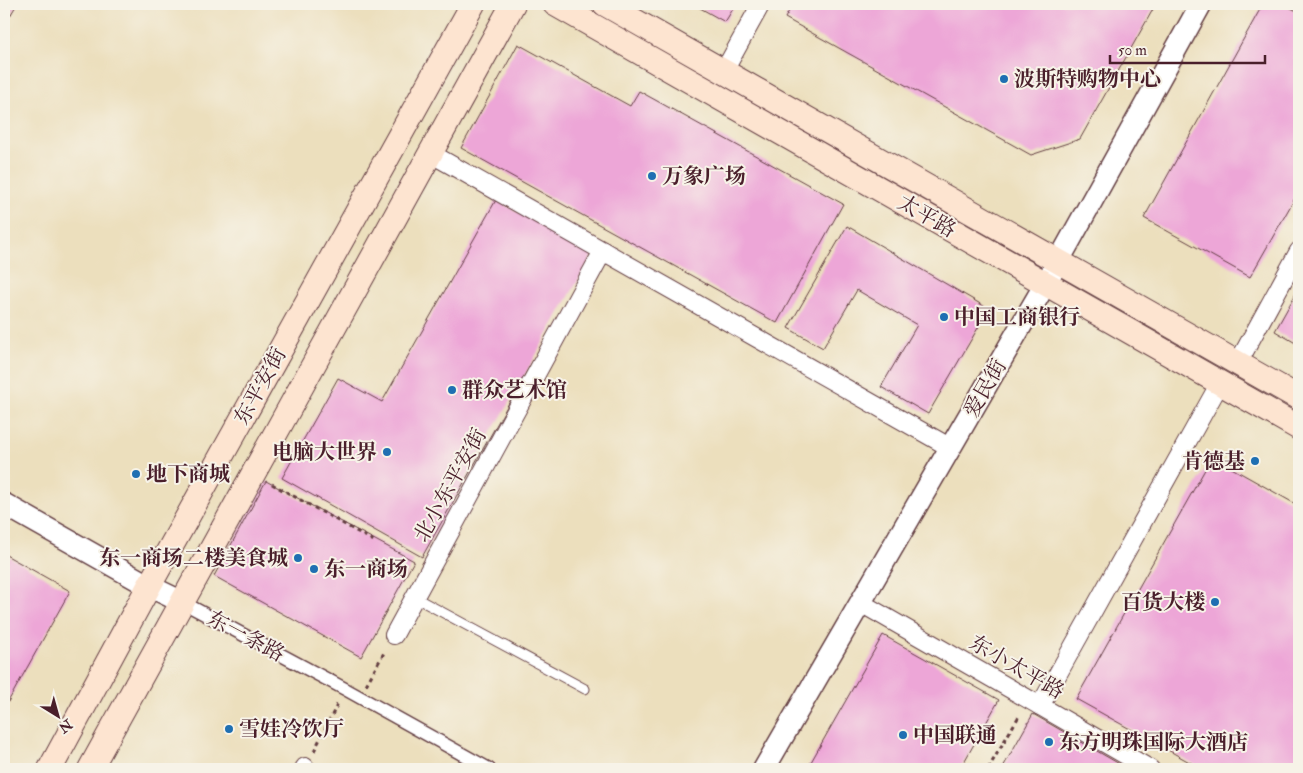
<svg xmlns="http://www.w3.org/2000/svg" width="1303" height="773" viewBox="0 0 1303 773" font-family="'IM FELL Double Pica','Noto Serif SC',serif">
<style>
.building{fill:#eda6d7}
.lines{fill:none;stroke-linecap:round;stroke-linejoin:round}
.service-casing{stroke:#623c41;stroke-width:11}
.pedestrian-casing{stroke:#623c41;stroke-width:15}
.minor-casing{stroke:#623c41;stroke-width:20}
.tertiary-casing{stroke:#623c41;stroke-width:24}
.secondary-casing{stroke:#623c41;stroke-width:26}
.path{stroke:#623c41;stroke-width:3;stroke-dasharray:4 4;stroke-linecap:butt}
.service{stroke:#fff;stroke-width:9}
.pedestrian{stroke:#fff;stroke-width:12}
.minor{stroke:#fff;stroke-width:18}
.tertiary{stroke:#fff;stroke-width:21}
.secondary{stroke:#fde4d0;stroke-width:24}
.poi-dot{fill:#1f6fb2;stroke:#f7f3e8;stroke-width:2}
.labels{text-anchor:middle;stroke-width:4;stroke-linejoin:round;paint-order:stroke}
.poi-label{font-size:21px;font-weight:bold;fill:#4a1f2b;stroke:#f7f3e8;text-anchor:start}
.street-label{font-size:21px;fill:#4a1f2b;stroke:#f7f3e8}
</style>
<rect width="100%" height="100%" fill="#f7f3e8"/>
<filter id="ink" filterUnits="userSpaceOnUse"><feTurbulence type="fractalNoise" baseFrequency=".02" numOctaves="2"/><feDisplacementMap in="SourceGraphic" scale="10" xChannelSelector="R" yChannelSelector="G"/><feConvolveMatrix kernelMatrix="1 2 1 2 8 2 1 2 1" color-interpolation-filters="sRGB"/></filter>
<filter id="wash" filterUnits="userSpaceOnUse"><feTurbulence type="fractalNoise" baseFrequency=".0096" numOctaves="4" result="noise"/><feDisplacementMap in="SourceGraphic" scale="20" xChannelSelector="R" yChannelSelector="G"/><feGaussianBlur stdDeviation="1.12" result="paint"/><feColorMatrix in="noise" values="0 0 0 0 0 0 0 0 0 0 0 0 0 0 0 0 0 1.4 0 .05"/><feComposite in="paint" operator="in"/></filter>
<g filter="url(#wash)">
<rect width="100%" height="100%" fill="#ecdfbd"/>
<g id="blocks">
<g class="building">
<polygon points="4,4 17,4 4,26"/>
<polygon points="693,4 736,4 725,22"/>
<polygon points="793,4 1156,4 1080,139 1031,155 785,18"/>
<polygon points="1263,4 1283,4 1299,12 1299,191 1250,277 1144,218"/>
<polygon points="518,44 630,106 639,91 843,204 777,323 461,148"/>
<polygon points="496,200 593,254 422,557 282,478 338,378 382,402"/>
<polygon points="847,226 989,309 928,414 881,387 917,325 857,290 823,348 788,328"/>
<polygon points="1299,288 1299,345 1275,331"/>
<polygon points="1212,457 1299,506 1299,769 1202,769 1076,699"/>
<polygon points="266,481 414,561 361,657 214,576"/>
<polygon points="4,554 70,591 4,709"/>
<polygon points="883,635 999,700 960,769 807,769"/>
<polygon points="1033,714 1128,769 1002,769"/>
</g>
</g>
</g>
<g filter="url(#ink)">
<use href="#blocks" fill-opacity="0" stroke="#623c41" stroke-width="1"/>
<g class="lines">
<g class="service-casing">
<polyline id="service" points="414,597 585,689"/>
</g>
<g class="pedestrian-casing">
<polyline id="pedestrian" points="182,602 345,689 489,769"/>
</g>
<g class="minor-casing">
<g id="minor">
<polyline points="724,71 761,4"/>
<polyline points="430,153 951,448"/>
<polyline points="1238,363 1299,251"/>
<polyline points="861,603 1150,769"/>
<polyline points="394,635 603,251"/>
<polyline points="1040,706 1220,383"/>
<polyline points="304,769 305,767"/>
</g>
</g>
<g class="tertiary-casing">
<g id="tertiary">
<polyline points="4,504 149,586 182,602"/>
<polyline points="764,769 1058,262 1201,4"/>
</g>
</g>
<g class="secondary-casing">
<g id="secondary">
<polyline points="555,4 1299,428"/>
<polyline points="605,4 1299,398"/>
<polyline points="50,769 149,586 473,4"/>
<polyline points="90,769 513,4"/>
</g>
</g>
<g class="path">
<polyline points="272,484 374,541"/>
<polyline points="366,685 385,651"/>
<polyline points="314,751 338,703"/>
<polyline points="988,769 1019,716"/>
</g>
<use href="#service" class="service"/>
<use href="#pedestrian" class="pedestrian"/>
<use href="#minor" class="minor"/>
<use href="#tertiary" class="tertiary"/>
<use href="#secondary" class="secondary"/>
</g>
</g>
<g class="poi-dot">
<circle cx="1004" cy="79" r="5"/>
<circle cx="652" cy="176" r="5"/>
<circle cx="944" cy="317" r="5"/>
<circle cx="452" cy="390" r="5"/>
<circle cx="387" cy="452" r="5"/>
<circle cx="1255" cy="461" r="5"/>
<circle cx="136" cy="474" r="5"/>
<circle cx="298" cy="558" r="5"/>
<circle cx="314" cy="569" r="5"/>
<circle cx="1215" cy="602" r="5"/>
<circle cx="229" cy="729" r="5"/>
<circle cx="903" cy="735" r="5"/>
<circle cx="1049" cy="742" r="5"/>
</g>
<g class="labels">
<g class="poi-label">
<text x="1014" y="86">波斯特购物中心</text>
<text x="662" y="183">万象广场</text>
<text x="954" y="324">中国工商银行</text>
<text x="462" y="397">群众艺术馆</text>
<text x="377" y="459" text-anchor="end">电脑大世界</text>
<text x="1245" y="468" text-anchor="end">肯德基</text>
<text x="146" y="481">地下商城</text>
<text x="288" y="565" text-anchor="end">东一商场二楼美食城</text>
<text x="324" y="576">东一商场</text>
<text x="1205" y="609" text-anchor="end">百货大楼</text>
<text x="239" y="736">雪娃冷饮厅</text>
<text x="913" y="742">中国联通</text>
<text x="1059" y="749">东方明珠国际大酒店</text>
</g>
<g class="street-label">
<text transform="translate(927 216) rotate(30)" y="7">太平路</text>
<text transform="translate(260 386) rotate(-61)" y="7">东平安街</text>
<text transform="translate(985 388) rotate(-60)" y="7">爱民街</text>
<text transform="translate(450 485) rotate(-61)" y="7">北小东平安街</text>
<text transform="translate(246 636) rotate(28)" y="7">东一条路</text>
<text transform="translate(1017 667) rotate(30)" y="7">东小太平路</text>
</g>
</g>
<rect width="1303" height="773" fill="none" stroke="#f7f3e8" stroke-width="20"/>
<g transform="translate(58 716) rotate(143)" stroke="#f7f3e8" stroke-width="4" paint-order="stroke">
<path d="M0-4L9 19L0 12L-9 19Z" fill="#4a1f2b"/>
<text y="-8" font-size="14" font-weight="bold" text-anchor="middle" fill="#4a1f2b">N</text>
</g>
<path d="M1110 55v8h155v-8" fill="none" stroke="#4a1f2b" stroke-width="2.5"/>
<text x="1118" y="55" font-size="15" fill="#4a1f2b" stroke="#f7f3e8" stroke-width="4" paint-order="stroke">50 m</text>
</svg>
